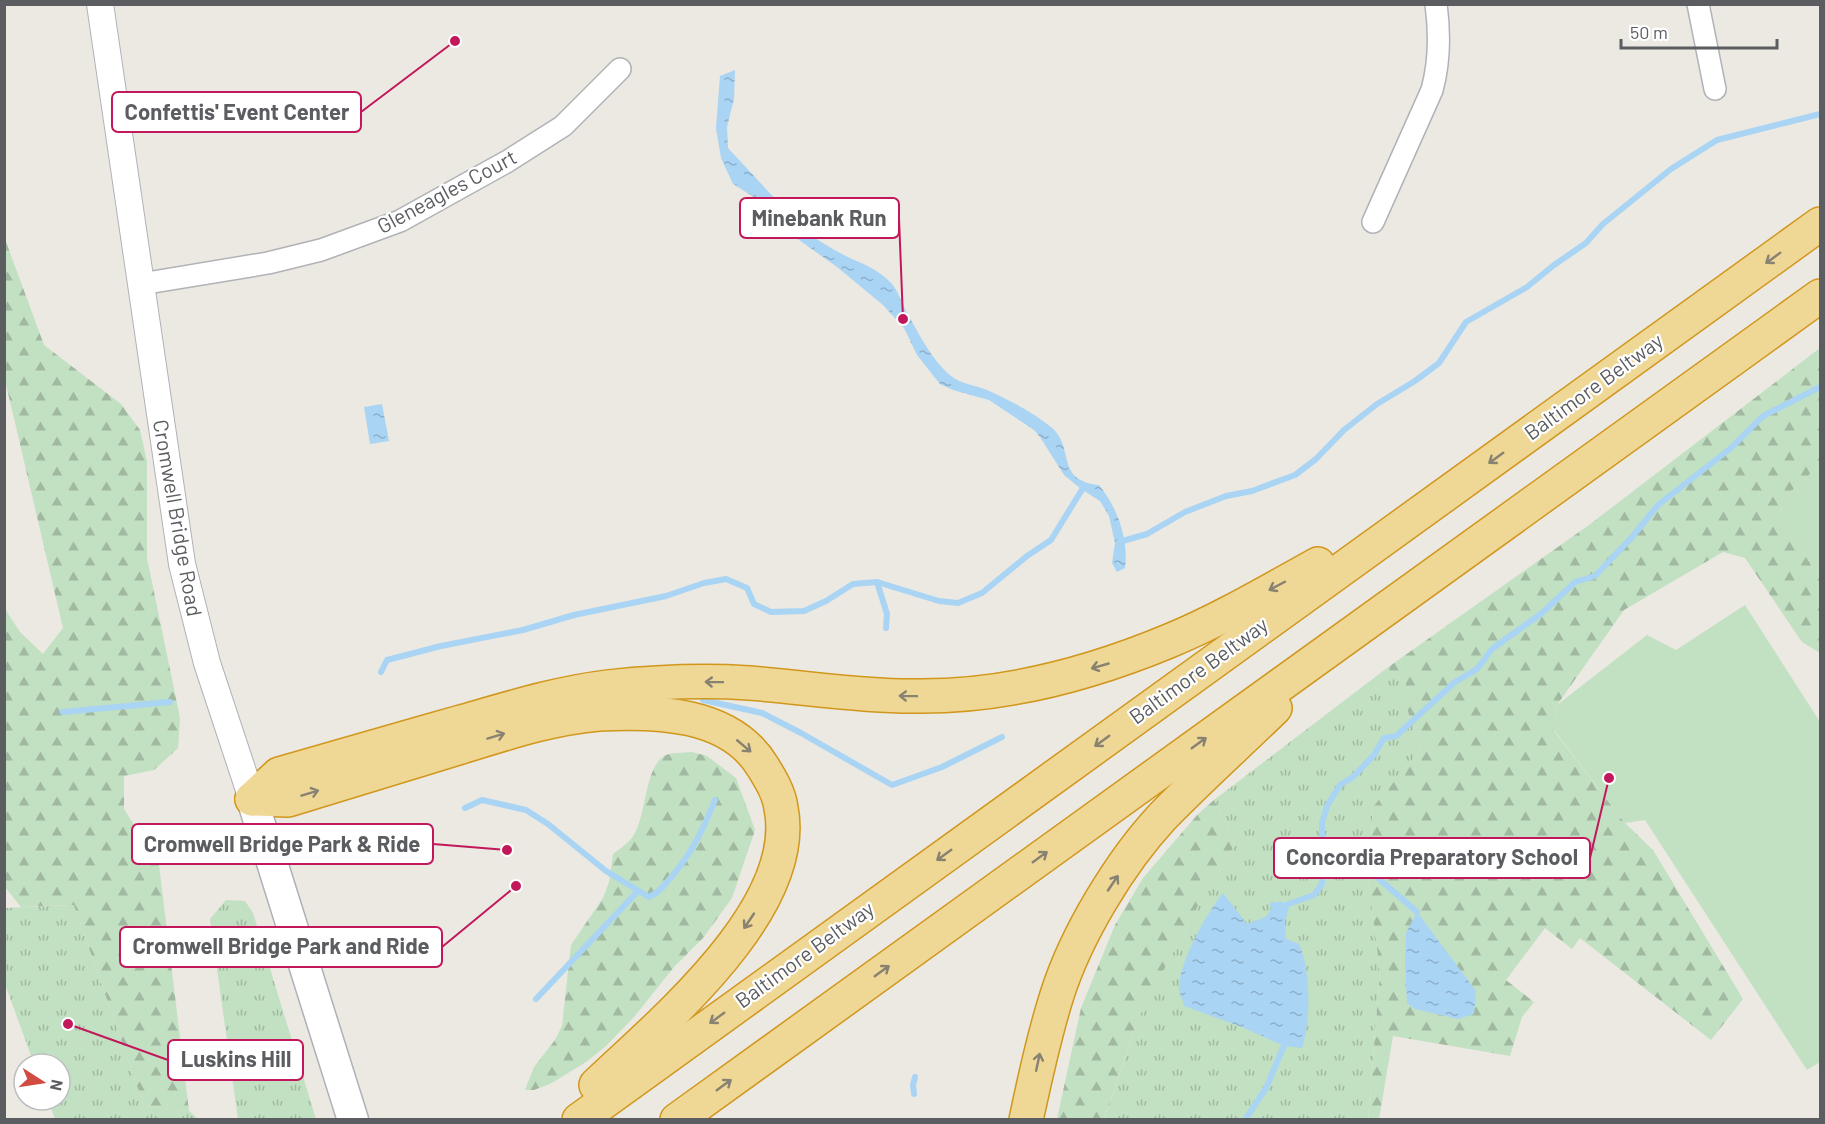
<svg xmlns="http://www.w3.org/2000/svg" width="1825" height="1124" viewBox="0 0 1825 1124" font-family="Barlow,sans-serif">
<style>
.grass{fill:url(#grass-tufts)}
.forest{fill:url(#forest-firs)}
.pitch{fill:#c2e0c2}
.water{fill:url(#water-ripples)}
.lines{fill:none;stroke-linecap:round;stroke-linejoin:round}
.stream{stroke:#aad4f4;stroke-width:6}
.minor-casing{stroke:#b0b2b6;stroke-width:24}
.tertiary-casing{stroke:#b0b2b6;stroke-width:28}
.secondary-casing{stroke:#afb1b6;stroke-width:33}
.motorway-casing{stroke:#d1971c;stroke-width:36}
.minor{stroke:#fff;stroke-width:21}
.tertiary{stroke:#fff;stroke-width:26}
.secondary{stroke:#fff;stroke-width:30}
.motorway{stroke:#efd796;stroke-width:33}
.oneway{stroke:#878271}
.labels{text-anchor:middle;stroke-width:4.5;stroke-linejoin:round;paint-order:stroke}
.street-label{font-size:21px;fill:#5b5d61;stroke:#fff}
.leader{fill:none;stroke:#c2185b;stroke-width:2}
.callout-dot{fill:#c2185b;stroke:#fff;stroke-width:2}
.callout{fill:#fff;stroke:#c2185b;stroke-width:2}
.callout-label{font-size:22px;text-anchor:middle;font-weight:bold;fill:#5b5d61}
</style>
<defs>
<pattern id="grass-tufts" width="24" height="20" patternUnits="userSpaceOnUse" patternTransform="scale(1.5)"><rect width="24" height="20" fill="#c2e0c2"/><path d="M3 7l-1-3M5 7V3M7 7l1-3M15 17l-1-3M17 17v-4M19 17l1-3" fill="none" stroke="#a1b9a1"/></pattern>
<pattern id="forest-firs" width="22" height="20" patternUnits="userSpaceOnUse" patternTransform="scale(1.5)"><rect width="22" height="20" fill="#c2e0c2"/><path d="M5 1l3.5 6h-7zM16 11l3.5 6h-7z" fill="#a1b9a1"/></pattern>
<pattern id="water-ripples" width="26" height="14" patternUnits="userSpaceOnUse" patternTransform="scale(1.5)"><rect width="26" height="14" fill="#aad4f4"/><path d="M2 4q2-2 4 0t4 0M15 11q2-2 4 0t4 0" fill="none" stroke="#8dafc9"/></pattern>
</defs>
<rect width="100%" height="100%" fill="#ebe9e2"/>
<g class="grass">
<polygon points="1387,668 1406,684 1406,706 1421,749 1373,808 1368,877 1380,972 1368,1119 1104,1120 1140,1015 1195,911 1235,844 1214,800"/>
<polygon points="226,900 245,901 253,913 316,1119 238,1119 210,919"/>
<polygon points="74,905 144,1106 189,1111 198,1119 55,1119 48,1100 60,1100 60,1064 34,1064 5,984 5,908"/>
</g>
<g class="forest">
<polygon points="5,239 44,345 121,404 140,430 147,462 147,558 180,718 178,748 154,770 124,776 124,809 159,865 189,1111 144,1106 74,905 21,907 5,887 5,609 20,632 43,654 63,628 5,380"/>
<polygon points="1820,348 1820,465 1782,500 1781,520 1820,577 1820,653 1802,642 1745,558 1723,552 1624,610 1557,705 1554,731 1625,823 1653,850 1743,999 1711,1040 1580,938 1572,949 1545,928 1506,980 1534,1002 1522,1017 1510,1056 1393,1036 1379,1119 1368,1120 1380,972 1368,877 1373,807 1421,749 1406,706 1406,684 1387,668 1589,525"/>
<path d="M692 752 707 756 736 778 755 830 732 898 703 938 674 967 634 1017 606 1046 586 1062 550 1084 534 1090H525L534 1067 555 1040 562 1026 571 945 603 898 609 882 613 854C619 849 626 845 631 839 647 821 643 770 664 756 671 752 683 753 692 752Z"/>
<polygon points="1214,800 1235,844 1195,911 1140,1015 1104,1119 1057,1119 1081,1008 1115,925 1143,878 1198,814"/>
</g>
<g class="pitch">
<polygon points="1820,465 1820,577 1781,520 1782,500"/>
<polygon points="1745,605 1820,722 1820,1062 1807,1070 1645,820 1625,823 1554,730 1557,705 1647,635 1676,650"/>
</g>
<g class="water">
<path d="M735 70 734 99 727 127 728 148 779 203 794 224 800 229C817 239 834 251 852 259 866 265 880 271 891 283 898 290 901 302 906 311 918 332 931 359 950 375 960 384 975 385 987 390 1009 400 1033 412 1051 427 1076 448 1054 480 1099 485 1117 507 1129 539 1125 568L1117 572 1112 563 1115 543 1109 516 1100 501 1081 489 1064 475 1040 437 1034 430 989 400 953 390 940 384 917 355 904 328 883 305 837 267 785 230 757 199 733 184 721 158 716 128 720 76Z"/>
<polygon points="382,404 389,441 370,444 364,407"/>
<path d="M1223 893 1247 924 1267 916 1273 905 1280 901 1289 908 1285 921 1286 939 1299 944C1311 970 1311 1022 1302 1048L1284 1046 1242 1027 1184 1006C1183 1000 1179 993 1179 987 1180 961 1206 914 1223 893Z"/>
<polygon points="1417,912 1476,991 1474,1014 1458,1019 1415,1009 1407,1003 1405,966 1406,933"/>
</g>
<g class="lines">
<g class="stream">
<polyline points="1119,542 1147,534 1185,512 1226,496 1252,491 1295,475 1316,459 1344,430 1377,404 1415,381 1439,363 1466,322 1527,287 1554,265 1586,243 1603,224 1671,169 1717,140 1820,114"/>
<polyline points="877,582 887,614 886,628"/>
<polyline points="381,672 387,660 441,646 523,630 574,615 666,596 704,583 726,579 747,588 754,604 771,612 804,611 826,601 853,584 877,582 939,601 958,603 982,593 1027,556 1051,540 1083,488"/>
<polyline points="703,700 762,713 801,733 892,785 942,767 1002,737"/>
<polyline points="63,712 170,702"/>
<path d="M465 808 482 800 526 810 548 824 606 871 649 897C657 894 662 888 667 882 690 857 703 830 715 800"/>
<polyline points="1322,869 1363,865 1417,912"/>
<polyline points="1273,905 1280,907 1314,895 1322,884 1322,823 1327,806 1340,785 1353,777 1374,755 1384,738 1396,736 1455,682 1477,669 1492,649 1542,613 1575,582 1595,576 1632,537 1658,505 1731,448 1763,416 1820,387"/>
<polyline points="536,999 638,891"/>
<polyline points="914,1094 913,1085 915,1077"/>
<polyline points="1245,1120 1266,1088 1286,1041"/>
</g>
<g class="minor-casing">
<g id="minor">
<polyline points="1698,4 1715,89"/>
<path d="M1373 222 1432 90C1440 61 1440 34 1436 4"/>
<polyline points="141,284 268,263 321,250 400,221 508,161 563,126 620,69"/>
</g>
</g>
<g class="tertiary-casing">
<polyline id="tertiary" points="100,4 182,564 207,663 252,799"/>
</g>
<g class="secondary-casing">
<polyline id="secondary" points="252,799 353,1120"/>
</g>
<g class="motorway-casing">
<g id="motorway">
<path d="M252 799 279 774C339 757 400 739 461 722 510 708 558 693 608 687 655 682 703 680 749 683 803 687 856 696 911 696 999 698 1087 675 1169 641 1220 620 1269 591 1318 564"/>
<path d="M252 799 288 800C345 783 401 765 458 748 504 734 550 718 599 714 655 711 730 712 763 767 771 780 779 793 781 808 801 908 661 1023 596 1085"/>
<polyline points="579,1120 1820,224"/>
<polyline points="677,1120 1820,296"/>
<path d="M1026 1120C1035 1078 1044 1036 1057 995 1076 935 1120 862 1163 816 1199 779 1238 744 1275 708"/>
</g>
</g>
<use href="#minor" class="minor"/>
<use href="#tertiary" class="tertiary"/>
<use href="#secondary" class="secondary"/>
<use href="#motorway" class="motorway"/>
</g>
<defs><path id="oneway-shaft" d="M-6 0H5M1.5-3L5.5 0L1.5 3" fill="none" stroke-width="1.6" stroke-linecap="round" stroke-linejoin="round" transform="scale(1.5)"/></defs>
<g class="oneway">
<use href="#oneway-shaft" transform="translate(1773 258) rotate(144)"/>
<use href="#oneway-shaft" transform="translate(1496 458) rotate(144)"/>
<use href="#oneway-shaft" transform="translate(1277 586) rotate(152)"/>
<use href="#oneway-shaft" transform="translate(1100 666) rotate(164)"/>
<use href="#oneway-shaft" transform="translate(714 682) rotate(-179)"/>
<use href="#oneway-shaft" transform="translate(908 696) rotate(-179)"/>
<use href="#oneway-shaft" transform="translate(496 736) rotate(-17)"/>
<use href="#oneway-shaft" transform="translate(1102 741) rotate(144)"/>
<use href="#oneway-shaft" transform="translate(1199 743) rotate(-36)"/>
<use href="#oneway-shaft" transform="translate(744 746) rotate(40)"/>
<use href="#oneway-shaft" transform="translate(310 793) rotate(-17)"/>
<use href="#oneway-shaft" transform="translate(944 855) rotate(144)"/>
<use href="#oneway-shaft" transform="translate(1040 857) rotate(-36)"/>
<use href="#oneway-shaft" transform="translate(1113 883) rotate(-56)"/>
<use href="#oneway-shaft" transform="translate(749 921) rotate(124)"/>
<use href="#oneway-shaft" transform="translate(882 971) rotate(-36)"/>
<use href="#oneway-shaft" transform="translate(717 1018) rotate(144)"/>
<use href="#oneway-shaft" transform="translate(1038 1062) rotate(-78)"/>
<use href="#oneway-shaft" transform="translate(724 1085) rotate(-36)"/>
</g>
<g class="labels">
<g class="street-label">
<text transform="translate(447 192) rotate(-28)" y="7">Gleneagles Court</text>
<text transform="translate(1594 387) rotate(-36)" y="7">Baltimore Beltway</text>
<text transform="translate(177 518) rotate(80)" y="7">Cromwell Bridge Road</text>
<text transform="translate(1199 671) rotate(-36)" y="7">Baltimore Beltway</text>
<text transform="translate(805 955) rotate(-36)" y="7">Baltimore Beltway</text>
</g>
</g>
<path class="leader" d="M455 41L361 112M903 319L899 218M507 850L433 844M1609 778L1590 858M516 886L442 947M68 1024L168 1060"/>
<g class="callout-dot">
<circle cx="455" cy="41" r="6"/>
<circle cx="903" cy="319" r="6"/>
<circle cx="507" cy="850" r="6"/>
<circle cx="1609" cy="778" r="6"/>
<circle cx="516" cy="886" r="6"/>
<circle cx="68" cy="1024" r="6"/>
</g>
<g class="callout">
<rect x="112" y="92" width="249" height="40" rx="6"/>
<rect x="740" y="198" width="159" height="40" rx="6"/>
<rect x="132" y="824" width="301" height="40" rx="6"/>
<rect x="1274" y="838" width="316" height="40" rx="6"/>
<rect x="120" y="927" width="322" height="40" rx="6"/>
<rect x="168" y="1040" width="135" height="40" rx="6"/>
</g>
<g class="callout-label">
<text x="237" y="120">Confettis' Event Center</text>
<text x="819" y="226">Minebank Run</text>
<text x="282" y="852">Cromwell Bridge Park &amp; Ride</text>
<text x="1432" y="865">Concordia Preparatory School</text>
<text x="281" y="954">Cromwell Bridge Park and Ride</text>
<text x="236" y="1067">Luskins Hill</text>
</g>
<rect width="1825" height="1124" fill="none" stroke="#5b5d61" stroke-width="12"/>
<g transform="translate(42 1082) rotate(102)"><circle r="28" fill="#ffffff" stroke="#bdbec0" stroke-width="1.5"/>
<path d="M0-4.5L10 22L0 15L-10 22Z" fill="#d24b41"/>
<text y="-9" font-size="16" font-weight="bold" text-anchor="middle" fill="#5b5d61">N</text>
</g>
<path d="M1621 39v9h156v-9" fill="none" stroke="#5b5d61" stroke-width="3"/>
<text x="1630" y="39" font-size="18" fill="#5b5d61" stroke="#ffffff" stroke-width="4.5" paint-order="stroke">50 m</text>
</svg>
